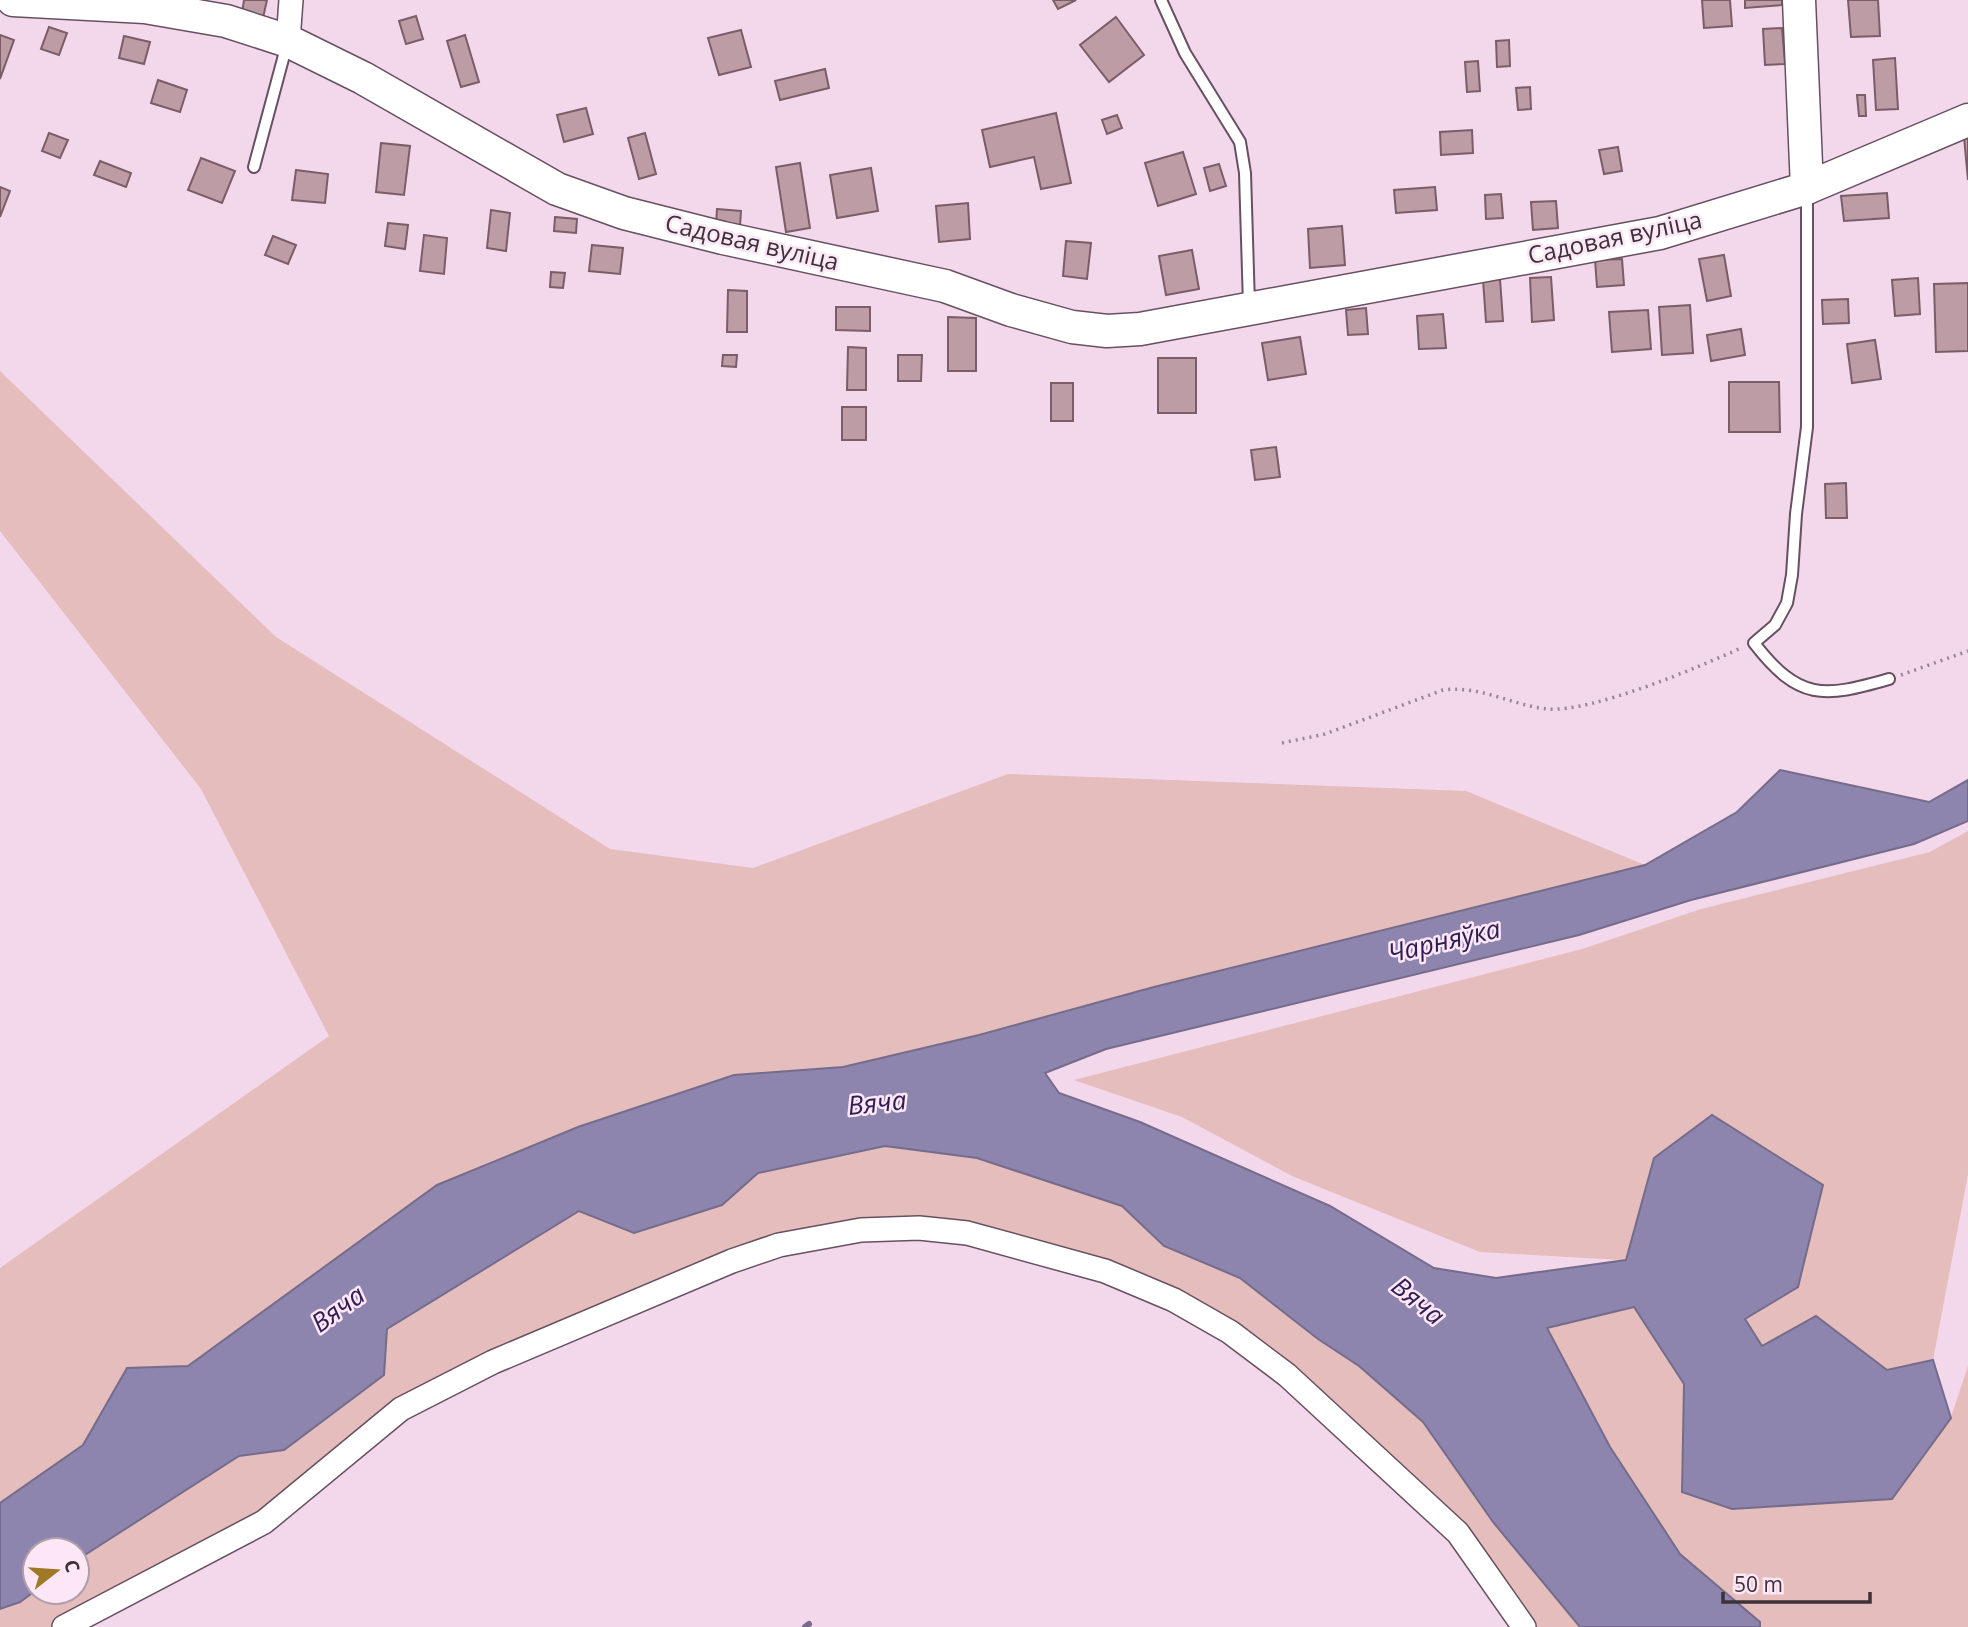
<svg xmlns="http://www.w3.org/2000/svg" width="1968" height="1627" viewBox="0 0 1968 1627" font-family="'Open Sans',sans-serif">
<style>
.green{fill:#e4bdbc}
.water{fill:#8d85ae;stroke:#756c8b;stroke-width:2}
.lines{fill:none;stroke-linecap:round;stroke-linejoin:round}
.stream{stroke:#756c8b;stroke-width:6}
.building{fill:#bd9ca6;stroke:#7a5d67;stroke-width:2}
.lane-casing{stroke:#675061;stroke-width:14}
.street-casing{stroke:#675061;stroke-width:26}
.secondary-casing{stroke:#675061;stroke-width:35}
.path{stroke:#988592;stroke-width:3.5;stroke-dasharray:2 5;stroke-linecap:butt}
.lane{stroke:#fff;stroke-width:10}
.street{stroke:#fff;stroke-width:23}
.secondary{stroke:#fff;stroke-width:32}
.labels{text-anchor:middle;stroke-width:5;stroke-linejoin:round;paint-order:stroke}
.street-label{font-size:24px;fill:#3c3239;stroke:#fde7f6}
.water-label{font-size:26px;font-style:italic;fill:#2d1d52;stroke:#fde7f6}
</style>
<rect width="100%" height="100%" fill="#f3d7eb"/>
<g class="green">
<polygon points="0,371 276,637 610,849 753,868 1008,774 1466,791 1645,865 1154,987 979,1035 843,1067 734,1075 437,1185 187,1366 127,1368 83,1445 0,1503 0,1268 329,1036 201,789 0,531"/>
<polygon points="1968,831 1968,1174 1933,1360 1951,1417 1968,1366 1968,1627 1760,1627 1760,1622 1680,1554 1610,1447 1434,1268 1496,1278 1621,1260 1480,1252 1292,1176 1182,1117 1074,1080 1582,949 1701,909 1930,852"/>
<polygon points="885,1146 977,1158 1122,1206 1164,1246 1239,1278 1359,1366 1423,1422 1493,1522 1580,1627 1524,1627 1401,1478 1173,1300 967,1233 779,1245 401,1409 264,1522 64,1627 0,1627 0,1609 20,1602 35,1591 77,1592 77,1560 240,1456 284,1450 384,1375 387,1329 579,1211 634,1233 722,1205 757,1173"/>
</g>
<polygon class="water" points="1780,770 1929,802 1968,780 1968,821 1914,844 1691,900 1579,935 1106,1049 1045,1073 1059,1093 1140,1122 1330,1206 1434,1268 1496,1278 1626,1260 1654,1158 1712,1115 1823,1185 1798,1287 1745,1319 1762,1346 1816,1316 1887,1370 1933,1360 1951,1418 1892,1499 1732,1509 1682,1492 1684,1384 1634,1307 1547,1328 1610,1447 1680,1554 1760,1622 1760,1627 1580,1627 1493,1522 1423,1422 1359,1366 1318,1339 1240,1278 1164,1246 1122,1206 977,1158 885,1146 758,1173 722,1205 634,1233 579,1211 387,1329 384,1375 284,1450 239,1456 77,1560 77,1550 35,1550 35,1591 20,1602 0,1609 0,1503 83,1445 127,1368 188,1366 437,1185 578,1127 734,1075 843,1067 979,1035 1154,987 1645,865 1737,812"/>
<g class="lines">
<polyline class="stream" points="805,1627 809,1624"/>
</g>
<g class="building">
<polygon points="244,0 267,0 263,18 242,13"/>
<polygon points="1053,0 1076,0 1058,9"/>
<polygon points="1702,0 1730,0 1732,26 1704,28"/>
<polygon points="1745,0 1782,0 1782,5 1745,8"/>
<polygon points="1848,0 1878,0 1880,36 1851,37"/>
<polygon points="416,16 423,39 406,44 399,21"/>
<polygon points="1116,17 1144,55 1109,82 1080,45"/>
<polygon points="49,27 67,33 59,55 41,49"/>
<polygon points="1782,28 1785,64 1765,65 1763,29"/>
<polygon points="741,30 751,67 719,75 708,38"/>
<polygon points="0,35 14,40 0,79"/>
<polygon points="465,35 479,82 461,87 447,41"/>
<polygon points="124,36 150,42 144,64 119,58"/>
<polygon points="1509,40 1510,66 1497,67 1496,41"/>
<polygon points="1895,58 1898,109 1876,110 1873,60"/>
<polygon points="1478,61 1480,91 1467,92 1465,62"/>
<polygon points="825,69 829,88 780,100 775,81"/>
<polygon points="158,80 187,90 180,112 151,103"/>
<polygon points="1530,87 1531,109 1518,110 1516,88"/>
<polygon points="1857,95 1865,95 1866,116 1859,116"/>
<polygon points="586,108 593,134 564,142 557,115"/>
<polygon points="1056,113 1071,183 1041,189 1034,157 990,167 982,130"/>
<polygon points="1117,115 1122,128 1107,134 1102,120"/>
<polygon points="1472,130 1473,153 1441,155 1440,132"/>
<polygon points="49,133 68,140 60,158 42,151"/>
<polygon points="645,133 656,174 639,179 628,138"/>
<polygon points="1964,137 1968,137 1968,180"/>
<polygon points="381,143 410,146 404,195 376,192"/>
<polygon points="1618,147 1622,171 1604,174 1599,150"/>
<polygon points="1183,152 1196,194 1158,206 1145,163"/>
<polygon points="201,158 235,171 222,203 188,190"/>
<polygon points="100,161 131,173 126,187 94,175"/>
<polygon points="800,163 810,228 786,232 776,167"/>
<polygon points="1219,164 1226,186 1210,191 1204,168"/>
<polygon points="871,168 878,211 837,218 830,175"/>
<polygon points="296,170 328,174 325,203 292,200"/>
<polygon points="0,187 10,191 0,217"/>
<polygon points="1435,187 1437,210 1396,213 1394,190"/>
<polygon points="1887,193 1889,218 1844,221 1841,196"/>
<polygon points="1501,194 1503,218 1486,219 1485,195"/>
<polygon points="1556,201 1558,228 1533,230 1531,202"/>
<polygon points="968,203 970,239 939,242 936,206"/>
<polygon points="717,209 741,211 740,226 716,224"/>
<polygon points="491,210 510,213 506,251 487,248"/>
<polygon points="555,217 577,219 576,233 554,231"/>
<polygon points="388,223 408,225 405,249 385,246"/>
<polygon points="1342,226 1345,265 1310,268 1308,229"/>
<polygon points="424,235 447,238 444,274 420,271"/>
<polygon points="273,236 296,245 288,264 265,255"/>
<polygon points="1066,241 1091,243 1087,279 1063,276"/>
<polygon points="592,245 623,248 620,274 589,271"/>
<polygon points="1192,250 1199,289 1166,295 1159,256"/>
<polygon points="1724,255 1731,296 1707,301 1699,259"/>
<polygon points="1622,259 1624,285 1597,287 1595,260"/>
<polygon points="551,272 565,273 563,288 550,287"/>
<polygon points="1551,277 1554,320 1532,322 1530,278"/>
<polygon points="1918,278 1920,314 1895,316 1892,280"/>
<polygon points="1500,279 1503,321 1486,322 1483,280"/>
<polygon points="1968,283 1968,351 1936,352 1934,284"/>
<polygon points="728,290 747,291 747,332 727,332"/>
<polygon points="1848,299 1849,323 1823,324 1822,300"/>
<polygon points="1690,305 1693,353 1662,355 1659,307"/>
<polygon points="836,307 870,307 870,331 836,330"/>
<polygon points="1366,308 1368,334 1348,335 1346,310"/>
<polygon points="1648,310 1651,349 1612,352 1609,312"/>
<polygon points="1443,314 1446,348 1419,349 1417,316"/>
<polygon points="948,317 976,318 976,371 948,371"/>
<polygon points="1741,329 1745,355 1711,361 1707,335"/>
<polygon points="1300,337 1306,374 1268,380 1262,343"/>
<polygon points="1875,340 1881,379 1852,383 1847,344"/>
<polygon points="848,347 866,348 866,390 847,390"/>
<polygon points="723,355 737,355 736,367 722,366"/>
<polygon points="898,355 922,355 921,381 898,381"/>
<rect x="1158" y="358" width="38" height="55"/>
<polygon points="1729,382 1779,382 1780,432 1729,432"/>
<rect x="1051" y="383" width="22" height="38"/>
<rect x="842" y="407" width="24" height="33"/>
<polygon points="1276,447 1280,477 1255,480 1251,450"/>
<polygon points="1846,483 1847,518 1826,518 1825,484"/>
</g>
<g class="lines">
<g class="lane-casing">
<g id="lane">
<polyline points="1161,0 1185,53 1240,142 1245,173 1249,305"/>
<polyline points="254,167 287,44"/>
<path d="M1807 193V427L1796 514 1792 575 1787 603 1775 625 1754 643C1799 701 1823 698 1889 679"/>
</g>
</g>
<g class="street-casing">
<g id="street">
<polyline points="288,41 291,0"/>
<polyline points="64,1627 264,1522 401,1409 493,1362 732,1261 779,1245 861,1230 919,1228 967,1233 1105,1271 1174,1300 1230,1332 1287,1375 1458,1533 1524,1627"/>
</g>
</g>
<g class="secondary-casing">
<g id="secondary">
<polyline points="13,0 145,7 226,21 288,41 363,78 557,189 624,213 723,238 945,286 1011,310 1072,327 1107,331 1140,329 1660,233 1807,188 1968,120"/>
<polyline points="1799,0 1807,188"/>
</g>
</g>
<g class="path">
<polyline points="1901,675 1968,651"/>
<path d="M1282 743 1325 734 1443 690C1479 685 1512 705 1547 709 1591 713 1699 667 1741 648"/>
</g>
<use href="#lane" class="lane"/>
<use href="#street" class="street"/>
<use href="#secondary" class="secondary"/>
</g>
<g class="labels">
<g class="street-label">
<text transform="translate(1615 238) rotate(-12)" y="8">Садовая вуліца</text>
<text transform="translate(752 243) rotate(13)" y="8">Садовая вуліца</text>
</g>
<g class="water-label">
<text transform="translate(1444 941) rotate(-13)" y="9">Чарняўка</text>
<text transform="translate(877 1103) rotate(-6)" y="9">Вяча</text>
<text transform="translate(1418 1301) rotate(39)" y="9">Вяча</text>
<text transform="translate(338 1309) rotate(-36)" y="9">Вяча</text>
</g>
</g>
<g transform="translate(56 1571) rotate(73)"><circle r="33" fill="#fde7f6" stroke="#b09faa" stroke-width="2"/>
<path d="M0-5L12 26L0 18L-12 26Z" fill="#9f7926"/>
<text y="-10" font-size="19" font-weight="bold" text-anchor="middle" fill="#3c3239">С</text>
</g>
<path d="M1723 1592v10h147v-10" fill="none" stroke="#3c3239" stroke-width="3.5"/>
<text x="1734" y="1592" font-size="21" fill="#3c3239" stroke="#fde7f6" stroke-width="5" paint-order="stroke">50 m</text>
</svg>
